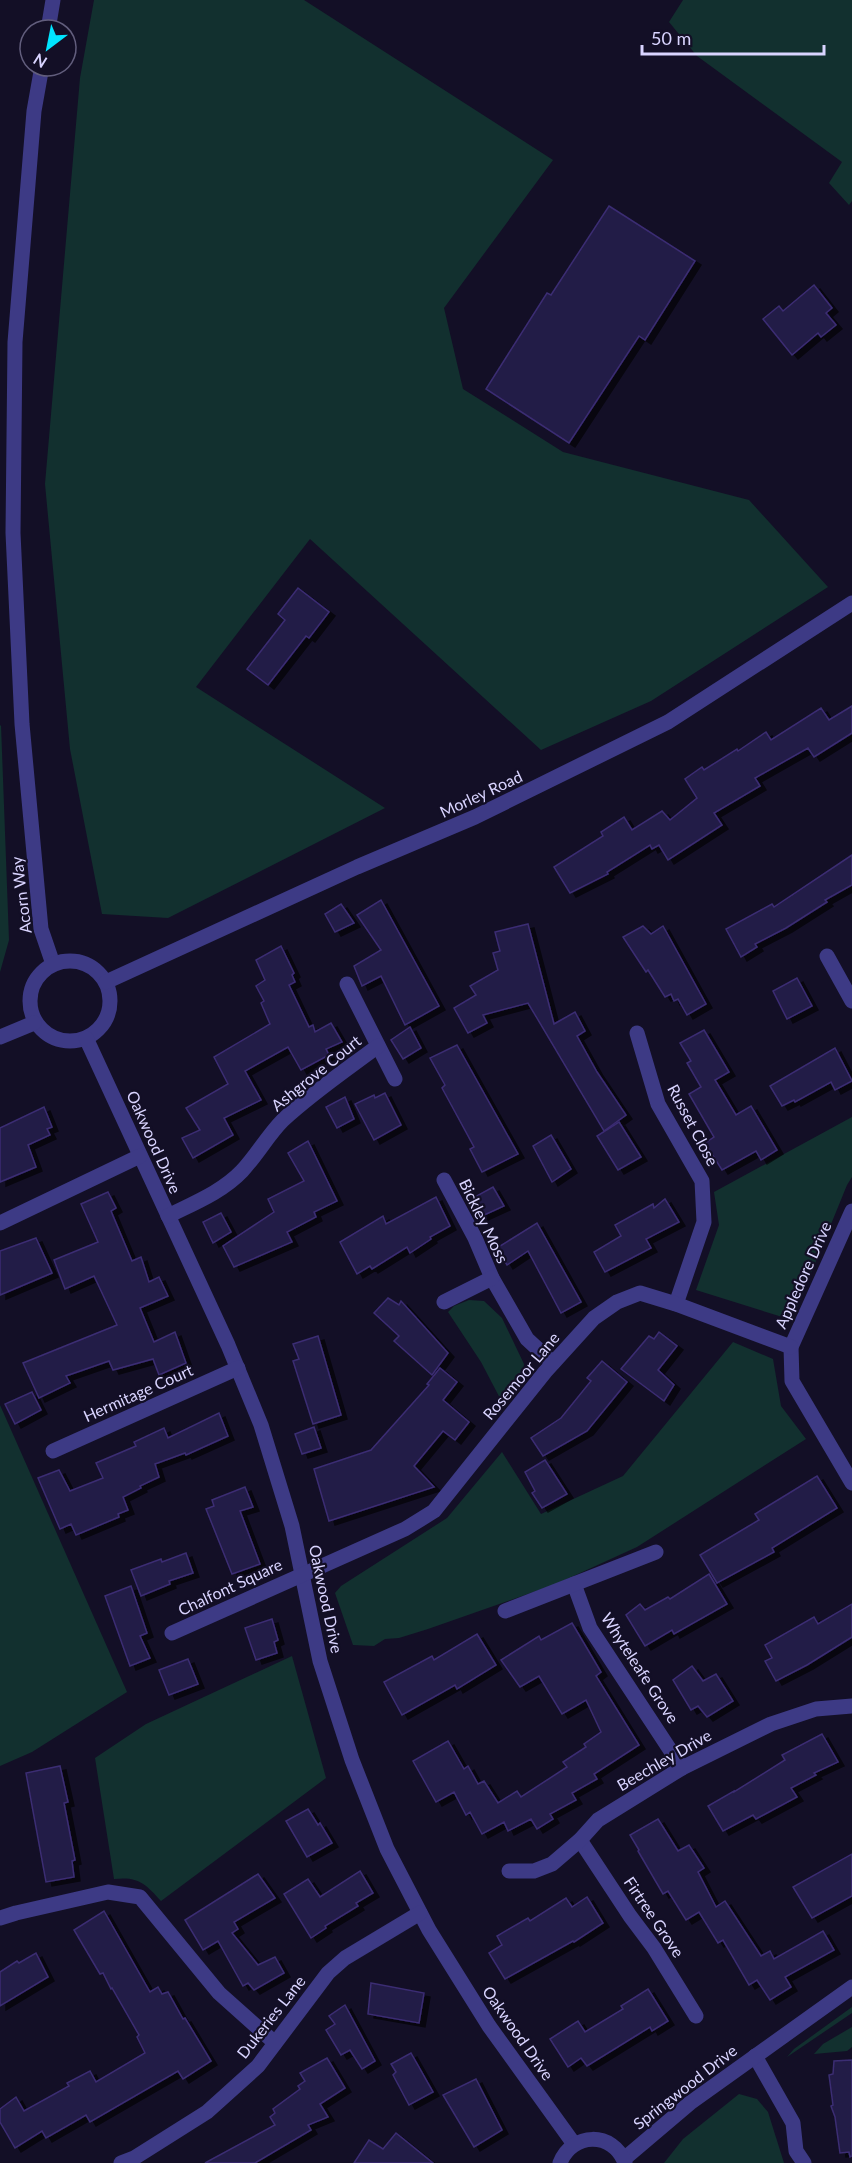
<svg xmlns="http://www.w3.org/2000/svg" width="852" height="2163" viewBox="0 0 852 2163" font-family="Lato,sans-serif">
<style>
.green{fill:#12302f}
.building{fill:#241b47;stroke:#3b2d73;stroke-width:1.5;filter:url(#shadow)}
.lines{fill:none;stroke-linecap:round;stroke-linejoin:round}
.minor{stroke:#3d3a85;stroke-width:15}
.labels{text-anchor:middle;stroke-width:4.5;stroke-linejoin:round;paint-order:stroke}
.street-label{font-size:16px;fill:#d9d4ff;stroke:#130f26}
</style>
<defs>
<filter id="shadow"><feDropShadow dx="6" dy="4" stdDeviation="0" flood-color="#0009"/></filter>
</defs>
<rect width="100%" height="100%" fill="#130f26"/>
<g class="green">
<polygon points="94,0 304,0 553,160 444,308 463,389 563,452 749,500 828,587 651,701 541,750 310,539 196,687 385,808 168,918 102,914 70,749 45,484 80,78"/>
<polygon points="683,0 852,0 852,201 849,205 829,183 842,162 697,56 669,22"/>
<polygon points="1,725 9,940 0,972 0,726"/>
<polygon points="852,1117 852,1177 847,1185 792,1320 696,1290 719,1225 714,1192"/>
<polygon points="469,1300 484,1301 502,1318 524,1364 521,1386 502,1402 481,1362 448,1312 454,1306"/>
<polygon points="733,1342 773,1359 781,1406 806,1439 637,1547 556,1584 428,1629 399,1638 385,1639 374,1646 353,1645 335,1593 341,1586 447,1518 502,1452 541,1514 623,1476"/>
<polygon points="0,1405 127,1692 32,1752 0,1766"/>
<path d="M292 1656 326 1778 161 1901C146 1884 138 1876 114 1879L95 1758 146 1724Z"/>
<polygon points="852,2007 852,2013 787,2057 794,2049"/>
<polygon points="852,2027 852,2047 847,2051 814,2054 823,2044"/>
<polygon points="739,2094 757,2099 768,2112 784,2163 664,2163 683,2139"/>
</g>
<g class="building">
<polygon points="609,206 695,261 645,340 639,336 569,443 486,389 547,293 551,295"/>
<polygon points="814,285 832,308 826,313 836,325 821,337 818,333 792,355 763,319 779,306 783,311"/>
<polygon points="298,588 329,612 309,638 306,636 268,685 247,669 285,620 278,614"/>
<polygon points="852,706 852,733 814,757 808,748 755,778 760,786 714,813 722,825 668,860 659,845 652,849 650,845 607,872 608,874 570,893 554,867 603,836 601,832 624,817 632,830 662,811 670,820 697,798 685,779 702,767 704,770 737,749 738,751 766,732 771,740 821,708 829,720"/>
<polygon points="852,855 852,885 825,900 827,902 786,928 755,944 757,947 741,957 726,929 772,904 774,907"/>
<polygon points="381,900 439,1006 405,1025 381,976 362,986 354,966 381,950 357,915"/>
<polygon points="341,904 354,923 335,932 325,914"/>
<polygon points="528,924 554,1024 575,1012 585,1031 577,1036 597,1072 626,1115 604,1131 528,1003 483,1015 487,1023 468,1033 454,1008 476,995 470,986 498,970 493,953 500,951 495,932"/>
<polygon points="643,926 651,934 663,926 706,1004 687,1015 678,999 674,1001 671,994 665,997 648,970 646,972 623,937"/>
<polygon points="281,946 294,973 292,975 295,982 289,985 309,1027 313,1025 315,1032 331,1023 342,1042 326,1049 329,1055 301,1070 288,1047 245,1071 261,1100 224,1118 233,1135 193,1158 182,1138 200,1130 186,1108 228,1084 214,1057 270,1024 261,1003 264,1001 256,986 265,980 256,960"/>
<polygon points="797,978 812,1006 787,1019 773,991"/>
<polygon points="410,1027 421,1048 403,1059 391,1040"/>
<polygon points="704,1030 729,1072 715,1080 736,1115 751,1106 777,1150 761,1160 756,1151 722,1170 705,1143 714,1137 689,1094 701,1087 687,1063 691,1061 680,1043"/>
<polygon points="457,1045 518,1154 482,1172 470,1149 474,1147 442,1088 445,1085 430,1058"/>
<polygon points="835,1048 852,1081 835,1090 831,1082 795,1102 794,1100 782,1106 770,1086"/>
<polygon points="385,1093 401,1125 374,1140 355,1104 374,1095 375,1098"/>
<polygon points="345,1097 354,1119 337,1128 326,1107"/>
<polygon points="44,1107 52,1127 47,1129 50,1135 28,1145 36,1167 0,1182 0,1128"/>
<polygon points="619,1122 641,1157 618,1170 597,1136"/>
<polygon points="551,1135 571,1169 552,1182 533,1146"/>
<polygon points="308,1141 337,1201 314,1212 316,1217 287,1232 292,1242 234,1267 223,1246 274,1212 268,1199 304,1181 288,1153"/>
<polygon points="493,1187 504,1206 482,1216 473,1198"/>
<polygon points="108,1192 116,1208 111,1211 132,1261 141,1257 149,1282 159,1277 168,1296 140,1308 154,1342 175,1332 186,1363 159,1375 153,1359 113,1370 109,1361 66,1376 70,1383 39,1398 23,1363 117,1325 94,1276 65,1289 54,1260 98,1242 81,1204"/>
<polygon points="436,1197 450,1226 430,1237 431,1239 410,1253 407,1247 372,1269 370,1266 357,1274 340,1242 383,1216 386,1224"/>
<polygon points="665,1199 679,1222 646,1239 651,1248 605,1272 594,1252 621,1236 615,1225 653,1204 654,1208"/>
<polygon points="221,1213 231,1232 213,1243 203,1222"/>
<polygon points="537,1223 581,1302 561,1313 528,1251 507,1265 497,1248"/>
<polygon points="36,1238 52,1273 0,1295 0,1251"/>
<polygon points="388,1298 399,1305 401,1301 448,1353 432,1375 394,1341 399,1336 374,1313"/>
<polygon points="659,1332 677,1346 658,1370 674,1385 664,1401 621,1369 649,1336 654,1339"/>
<polygon points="318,1336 341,1415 313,1424 293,1361 299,1359 293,1344"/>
<polygon points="602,1361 627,1382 587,1431 543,1456 531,1438 561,1418 591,1381 587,1378"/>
<polygon points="440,1368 457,1382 443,1400 469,1422 455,1440 443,1431 414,1466 434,1487 329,1521 314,1469 371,1450 429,1385 427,1384"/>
<polygon points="32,1392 41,1410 15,1424 5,1404"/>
<polygon points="219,1413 228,1436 186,1455 185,1453 155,1464 159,1477 140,1486 141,1488 123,1497 128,1510 118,1514 119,1517 76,1535 71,1524 60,1529 38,1478 59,1470 70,1491 103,1478 96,1463 136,1446 134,1442 164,1428 168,1438"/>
<polygon points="314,1427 321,1448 302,1454 295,1434"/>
<polygon points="545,1460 567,1494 542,1508 532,1493 535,1491 525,1472"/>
<polygon points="817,1476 837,1508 772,1548 774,1552 717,1583 700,1555 759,1520 755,1514"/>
<polygon points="245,1487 253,1507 240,1511 260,1564 232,1574 206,1509 214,1506 212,1500"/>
<polygon points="186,1553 193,1573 169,1581 170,1584 141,1596 131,1570 161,1559 162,1562"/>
<polygon points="709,1574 727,1604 674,1634 672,1630 645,1646 626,1615 640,1604 645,1610 668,1597 670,1599"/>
<polygon points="131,1586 147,1633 140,1636 150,1658 130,1666 105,1596"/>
<polygon points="852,1604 852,1637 807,1665 776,1681 765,1661 772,1658 765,1645 814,1617 818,1624"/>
<polygon points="272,1619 278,1640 274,1642 277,1653 256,1660 245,1628"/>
<polygon points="572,1623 601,1672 596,1676 639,1745 594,1774 597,1779 572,1793 576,1800 550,1814 553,1819 537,1829 531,1819 508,1831 504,1822 482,1834 470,1812 466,1815 454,1792 436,1802 413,1761 448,1741 464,1769 468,1766 478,1784 484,1781 498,1803 517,1791 521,1797 567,1767 563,1762 586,1747 584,1744 601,1732 586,1700 562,1714 539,1676 520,1687 501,1660 539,1636 541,1640"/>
<polygon points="477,1634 496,1665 457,1689 455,1685 402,1715 384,1682 432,1656 434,1660"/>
<polygon points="188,1659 198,1684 169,1695 159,1670"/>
<polygon points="692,1666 703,1681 716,1674 733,1701 707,1717 698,1706 691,1710 673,1680"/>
<polygon points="822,1734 838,1762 814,1773 816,1775 791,1788 797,1797 756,1819 753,1815 723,1831 708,1806 734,1791 734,1792 785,1760 782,1755"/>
<polygon points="60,1766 68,1802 64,1803 75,1860 72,1861 74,1877 46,1882 26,1773"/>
<polygon points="308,1809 318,1825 320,1823 332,1843 307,1857 286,1821"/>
<polygon points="658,1819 678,1851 689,1845 704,1868 698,1872 716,1907 725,1901 761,1956 770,1951 774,1959 823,1931 834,1950 785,1977 791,1987 770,2000 757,1980 749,1985 723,1940 718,1943 699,1912 686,1920 668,1891 663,1894 638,1851 639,1850 630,1835"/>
<polygon points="852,1854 852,1896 812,1918 793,1887"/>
<polygon points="360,1871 373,1893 356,1903 358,1906 325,1926 326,1928 311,1938 284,1894 308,1879 320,1897"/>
<polygon points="258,1874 275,1898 234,1922 238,1929 232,1933 258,1965 275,1957 284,1973 254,1990 248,1983 243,1986 218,1941 203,1950 185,1920"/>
<polygon points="587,1897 603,1923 574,1942 573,1941 505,1979 489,1953 502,1945 497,1936 528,1918 530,1921 566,1898 572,1907"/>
<polygon points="104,1911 150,1992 158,1987 162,1994 168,1992 183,2019 185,2018 211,2061 183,2079 178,2071 90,2122 86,2115 46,2138 42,2131 15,2148 0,2122 0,2109 16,2097 24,2111 69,2086 67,2083 90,2071 96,2082 145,2053 137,2037 139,2035 112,1988 111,1989 103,1973 100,1974 74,1930"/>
<polygon points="36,1953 48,1977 0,2006 0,1972 17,1961 19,1963"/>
<polygon points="371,1983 424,1993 419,2023 368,2014"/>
<polygon points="648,1989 668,2021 652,2031 650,2027 587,2066 581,2058 568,2067 550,2039 578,2021 585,2032 623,2009 621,2006"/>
<polygon points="345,2005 375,2061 362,2069 350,2050 341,2055 326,2030 335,2024 329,2016"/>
<polygon points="411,2053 433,2092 409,2105 393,2075 396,2072 391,2064"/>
<polygon points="327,2058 345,2088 320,2104 328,2117 308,2125 311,2130 255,2163 205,2163 275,2125 270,2117 275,2113 273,2109 300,2089 298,2086 305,2081 300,2073"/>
<polygon points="852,2060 852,2156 850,2157 849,2152 840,2153 835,2117 831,2106 833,2105 829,2075 833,2074 834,2061"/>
<polygon points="476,2079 502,2130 474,2147 443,2095"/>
<polygon points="396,2133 433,2163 354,2163 369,2140 383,2149"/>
</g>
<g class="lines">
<g class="minor">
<polyline points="48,30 53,0"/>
<polyline points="42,66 34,111 15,342 13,533 22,724 41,929 53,964"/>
<polyline points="827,956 852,1001"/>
<circle cx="70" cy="1001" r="40"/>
<polyline points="106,982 357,867 475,817 668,722 852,603"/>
<polyline points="347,984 395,1079"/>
<polyline points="637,1033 658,1104 702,1181 704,1222 676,1304"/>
<polyline points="0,1037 34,1023"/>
<polyline points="86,1038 228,1345 261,1425 292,1526 320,1661 352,1760 387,1849 429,1930 489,2026 574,2144"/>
<polyline points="444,1180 475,1238 492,1278 527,1339 553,1363"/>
<polyline points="852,1211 791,1347 792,1381 852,1483"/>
<path d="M168 1216C194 1203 222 1192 242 1171 257 1155 268 1135 283 1120 312 1093 346 1070 378 1046"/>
<polyline points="0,1223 140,1156"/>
<polyline points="444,1302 492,1278"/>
<polyline points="53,1451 238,1368"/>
<polyline points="574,1584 590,1628 682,1768"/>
<polyline points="505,1611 656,1552"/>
<polyline points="172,1633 405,1529 434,1511 545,1372 594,1318 617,1302 640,1293 676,1304 791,1347"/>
<polyline points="580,1840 630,1916 654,1948 696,2016"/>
<polyline points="509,1871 534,1871 552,1864 580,1840 598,1820 682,1768 771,1724 816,1709 852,1706"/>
<polyline points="0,1918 16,1913 108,1892 140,1897 219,1993 275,2043"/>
<polyline points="755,2056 793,2123 796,2151 804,2163"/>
<polyline points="624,2159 690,2103 852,1987"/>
<polyline points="121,2163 134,2158 207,2112 258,2066 328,1973 345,1958 420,1913"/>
<path d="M560 2163C572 2132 613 2131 625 2163"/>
</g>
</g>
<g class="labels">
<g class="street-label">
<text transform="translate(481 794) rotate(-25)" y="6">Morley Road</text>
<text transform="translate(21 895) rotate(-97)" y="6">Acorn Way</text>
<text transform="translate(316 1073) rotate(-39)" y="6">Ashgrove Court</text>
<text transform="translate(693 1125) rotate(62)" y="6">Russet Close</text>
<text transform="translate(154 1142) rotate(66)" y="6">Oakwood Drive</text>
<text transform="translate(484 1221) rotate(64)" y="6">Bickley Moss</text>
<text transform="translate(803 1275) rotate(-66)" y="6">Appledore Drive</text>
<text transform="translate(521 1376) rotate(-50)" y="6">Rosemoor Lane</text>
<text transform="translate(138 1393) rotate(-24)" y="6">Hermitage Court</text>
<text transform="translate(230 1587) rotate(-25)" y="6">Chalfont Square</text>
<text transform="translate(326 1599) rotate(78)" y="6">Oakwood Drive</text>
<text transform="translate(640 1668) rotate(57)" y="6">Whyteleafe Grove</text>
<text transform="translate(664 1760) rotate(-30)" y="6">Beechley Drive</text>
<text transform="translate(654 1917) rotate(56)" y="6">Firtree Grove</text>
<text transform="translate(271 2017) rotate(-52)" y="6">Dukeries Lane</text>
<text transform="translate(518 2033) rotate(55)" y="6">Oakwood Drive</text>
<text transform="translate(685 2087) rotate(-38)" y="6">Springwood Drive</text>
</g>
</g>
<g transform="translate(48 48) rotate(212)"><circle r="28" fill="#130f26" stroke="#625e7d" stroke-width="1.5"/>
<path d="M0-4.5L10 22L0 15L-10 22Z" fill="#00e5ff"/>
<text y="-9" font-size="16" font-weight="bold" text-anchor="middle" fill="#d9d4ff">N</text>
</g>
<path d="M642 45v9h182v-9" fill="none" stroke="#d9d4ff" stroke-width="3"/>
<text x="651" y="45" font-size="18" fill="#d9d4ff" stroke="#130f26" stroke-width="4.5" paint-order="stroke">50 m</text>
</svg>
